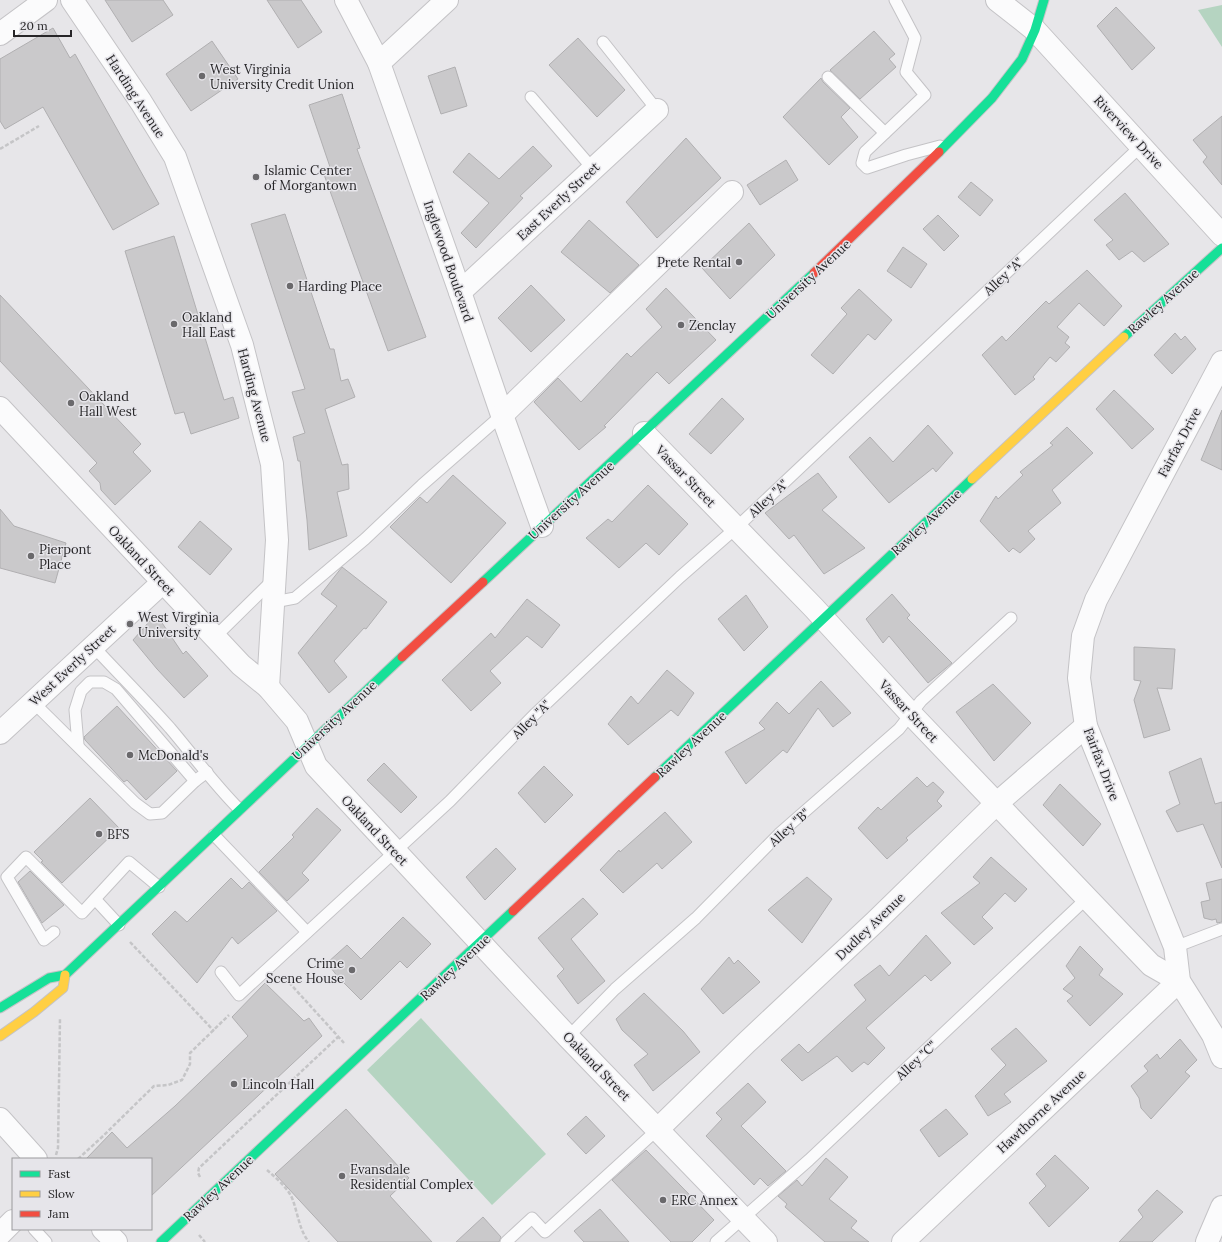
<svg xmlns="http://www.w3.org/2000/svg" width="1222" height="1242" viewBox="0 0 1222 1242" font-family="Lora,serif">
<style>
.green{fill:#b5d4c1}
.building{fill:#cac9cb;stroke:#b0afb1}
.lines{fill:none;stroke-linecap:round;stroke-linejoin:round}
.lane-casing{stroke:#c4c3c6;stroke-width:13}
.street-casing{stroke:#c4c3c6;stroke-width:24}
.fast-casing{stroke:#c4c3c6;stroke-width:11}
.slow-casing{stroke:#c4c3c6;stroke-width:11}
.jam-casing{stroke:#c4c3c6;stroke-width:11}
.path{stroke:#c5c5c7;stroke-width:2.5;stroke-dasharray:4 2;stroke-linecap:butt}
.lane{stroke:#fbfbfc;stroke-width:11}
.street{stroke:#fbfbfc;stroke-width:22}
.fast{stroke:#16e098;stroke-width:9}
.slow{stroke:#ffcf43;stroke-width:9}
.jam{stroke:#f24e42;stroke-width:9}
.poi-dot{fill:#6a696c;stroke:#e6e5ea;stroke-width:1.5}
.labels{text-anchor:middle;stroke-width:3;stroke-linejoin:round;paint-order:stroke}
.poi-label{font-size:13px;fill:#272628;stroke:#e6e5ea;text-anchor:start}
.street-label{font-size:13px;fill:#272628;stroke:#e6e5ea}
</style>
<rect width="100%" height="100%" fill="#e7e6e9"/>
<g class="green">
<polygon points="1222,5 1222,47 1198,10"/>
<polygon points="421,1018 546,1154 492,1205 367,1070"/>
</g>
<g class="building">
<polygon points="105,0 163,0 173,15 132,42"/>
<polygon points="267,0 301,0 322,32 298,48"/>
<polygon points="1116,7 1155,48 1132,70 1097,26"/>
<polygon points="53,28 70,58 75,54 159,204 113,230 43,107 5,129 0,121 0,59"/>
<polygon points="874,31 895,54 889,59 896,67 860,99 830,70"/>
<polygon points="578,38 625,90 597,117 549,65"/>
<polygon points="212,41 238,79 191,111 166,74"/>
<polygon points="455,67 467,106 441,114 428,76"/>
<polygon points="821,78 823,82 850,108 841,117 858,137 829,165 783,117"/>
<polygon points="342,94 360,148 357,149 426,337 388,351 322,169 330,167 309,105"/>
<polygon points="1222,116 1222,185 1203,162 1207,157 1193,140"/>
<polygon points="686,138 721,178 657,238 626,202"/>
<polygon points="533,146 552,166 520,196 523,198 476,248 461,233 489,203 453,172 469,153 499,179"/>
<polygon points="786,160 798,180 760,205 747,185"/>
<polygon points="971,182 993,200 980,216 958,197"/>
<polygon points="1125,193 1169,244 1144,262 1132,251 1119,260 1106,245 1113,240 1094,220"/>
<polygon points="285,214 330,349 334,349 341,381 348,379 355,397 325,409 342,465 348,464 349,489 337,492 347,536 309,550 307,520 300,461 298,461 293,437 305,433 292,392 305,389 251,224"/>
<polygon points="938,215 959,236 944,251 923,229"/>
<polygon points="589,220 639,265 610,293 561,252"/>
<polygon points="749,223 775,255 730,299 702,268"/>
<polygon points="174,236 224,400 233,397 239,418 191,434 184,412 175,414 125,251"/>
<polygon points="903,247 927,264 911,288 887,271"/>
<polygon points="1087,270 1122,306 1104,326 1079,303 1057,327 1069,337 1065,343 1070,347 1056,362 1050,357 1033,377 1035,379 1015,395 982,355 1002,336 1006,341 1046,301 1049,304"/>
<polygon points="531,285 565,320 531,352 498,318"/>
<polygon points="666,288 716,340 669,384 657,372 604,426 606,427 579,450 534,402 558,378 581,402 627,353 631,357 662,327 646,309"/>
<polygon points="859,289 892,320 875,340 868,334 833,374 811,355 847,314 841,308"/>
<polygon points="0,295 141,444 133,452 151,471 115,505 101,490 100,483 89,471 97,463 0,361"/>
<polygon points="1175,333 1181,340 1185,336 1196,349 1172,374 1154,355"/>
<polygon points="1114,390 1154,429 1132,449 1096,409"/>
<polygon points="722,398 744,419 711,454 689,434"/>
<polygon points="1222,410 1222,470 1201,460"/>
<polygon points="928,425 953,453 936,472 933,468 889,503 849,457 870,437 893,462"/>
<polygon points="1067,427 1093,453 1052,490 1061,503 1028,531 1035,539 1020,553 1013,548 1009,552 980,521 996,496 998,499 1023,475 1020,472 1053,445 1050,443"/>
<polygon points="818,473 837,497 822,510 865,548 824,574 794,535 789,539 765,513"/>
<polygon points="453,475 506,523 451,583 390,527 420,497 427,503"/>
<polygon points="648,485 688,524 659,555 646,543 619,568 586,538 608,519 612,522"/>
<polygon points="0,509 14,526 66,543 55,583 0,568"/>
<polygon points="200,521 232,549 210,575 178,547"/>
<polygon points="342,567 387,602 366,629 364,628 334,661 347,677 329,693 298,653 337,606 321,594"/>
<polygon points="892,594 910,615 907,618 952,663 928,683 889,636 883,643 866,619"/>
<polygon points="746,595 768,627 744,651 718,619"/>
<polygon points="527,599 560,625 542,648 527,636 490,671 501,683 471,711 442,680 491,633 495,638"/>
<polygon points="156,614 183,654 186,651 208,676 184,698 157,669 133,640"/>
<polygon points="1134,647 1175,649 1172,689 1157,688 1170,730 1144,738 1134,700 1141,681 1134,680"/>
<polygon points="667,670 694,693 678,716 671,710 628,745 608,724 631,696 638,704"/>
<polygon points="821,681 851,713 833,727 818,708 787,753 783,750 746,784 725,752 765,729 759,723 777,702 789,714"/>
<polygon points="993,684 1031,723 994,761 956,712"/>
<polygon points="117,706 177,771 146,800 127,780 124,782 85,740 84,737"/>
<polygon points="1201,758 1215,804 1222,802 1222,868 1203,824 1177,832 1166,811 1180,804 1169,772"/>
<polygon points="384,763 417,797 401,813 367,780"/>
<polygon points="544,766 573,795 545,823 518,793"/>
<polygon points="917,777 927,787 933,782 944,792 937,801 942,806 906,838 908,840 887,859 858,828 878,807 881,810"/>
<polygon points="1060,784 1101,824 1083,846 1043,805"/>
<polygon points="90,798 119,828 62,883 41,862 43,861 34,852"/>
<polygon points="317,808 341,830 302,873 309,880 287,901 259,872 294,837 292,835"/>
<polygon points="665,812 692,842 662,869 657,863 623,893 600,870 619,850 620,852"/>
<polygon points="496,848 516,869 485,900 466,877"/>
<polygon points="991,857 1027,889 1015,902 1005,893 982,917 993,928 974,945 941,913 980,883 973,877"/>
<polygon points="30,871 64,905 42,923 18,882"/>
<polygon points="807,877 832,899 802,943 768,910"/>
<polygon points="231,878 242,889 249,882 277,911 238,944 232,937 197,983 152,934 175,911 187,922"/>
<polygon points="1222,879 1222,922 1217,923 1216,919 1212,920 1204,918 1201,902 1210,900 1206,883"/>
<polygon points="583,898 598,914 571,939 605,981 578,1004 557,976 564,969 538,938"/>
<polygon points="403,917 431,944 407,968 400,961 361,1000 338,977 327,963 347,945 361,959"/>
<polygon points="926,935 951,963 931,981 925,975 866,1028 885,1048 868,1065 864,1062 852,1072 837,1056 802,1081 781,1060 799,1044 808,1053 866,1000 854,985 880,965 889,976"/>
<polygon points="1080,946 1103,969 1099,975 1123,994 1090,1026 1067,1001 1073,996 1063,989 1075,978 1066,966"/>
<polygon points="729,957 734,964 738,960 760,982 723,1014 701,989"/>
<polygon points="265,983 304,1021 309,1018 322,1036 151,1196 151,1159 86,1159 112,1132 127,1148 175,1106 248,1036 232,1017"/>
<polygon points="644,993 683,1031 700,1052 653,1091 634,1065 648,1054 622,1030 616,1019"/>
<polygon points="1016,1028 1047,1061 1004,1094 1011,1102 988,1116 975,1096 1006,1065 991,1049"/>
<polygon points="1180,1039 1197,1060 1185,1072 1190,1076 1151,1119 1141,1108 1139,1098 1131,1086 1148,1071 1144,1066 1157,1054 1160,1059"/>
<polygon points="748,1083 766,1102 741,1126 786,1171 768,1186 760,1178 754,1185 706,1136 722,1119 716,1113"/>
<polygon points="346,1109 409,1178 390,1196 432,1242 338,1242 275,1174"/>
<polygon points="946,1109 968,1134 939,1157 920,1130"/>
<polygon points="586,1116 605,1136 586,1154 567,1134"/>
<polygon points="646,1150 714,1220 692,1242 671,1242 612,1180"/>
<polygon points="1055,1155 1089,1188 1049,1227 1029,1203 1046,1186 1036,1174"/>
<polygon points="826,1158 848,1177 829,1199 857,1221 851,1228 869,1242 825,1242 785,1207 787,1204 778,1196 797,1180 802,1186"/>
<polygon points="1157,1190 1183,1212 1152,1242 1119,1242 1143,1217 1138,1210"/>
<polygon points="600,1209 629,1242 584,1242 574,1231"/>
<polygon points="483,1217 501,1237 499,1242 456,1242"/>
</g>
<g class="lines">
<g class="lane-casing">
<g id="lane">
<polyline points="895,0 915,38 906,72 925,95 865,152 862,163 867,168 906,155 940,146"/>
<polyline points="603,42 657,110"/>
<polyline points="828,77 885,133"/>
<polyline points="531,97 593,169"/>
<polyline points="274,602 295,598 365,539 422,485 502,415"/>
<polyline points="215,637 273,580"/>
<path d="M93 646C118 673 145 700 170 728 193 755 214 784 239 809"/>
<polyline points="33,702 135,803 150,814 162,813 195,781 207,772"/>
<polyline points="78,745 75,710 81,691 90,682 104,682 116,689 195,781"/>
<polyline points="214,835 307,932"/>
<polyline points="95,899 119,925"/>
<polyline points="54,932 44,940 7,877 26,857 82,913 129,862 159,887"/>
<polyline points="1175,947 1222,929"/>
<polyline points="221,972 239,995 450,801 534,715 680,577 736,528 1141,146"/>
<polyline points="568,1037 615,989 696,918 779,834 899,729 921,701 1011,618"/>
<polyline points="34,1229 46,1242"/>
<polyline points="506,1242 532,1218 545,1232 658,1129"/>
<polyline points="716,1242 809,1160 1086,899"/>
</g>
</g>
<g class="street-casing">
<g id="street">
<polyline points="72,0 141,102 175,157 242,345 272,464 277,540 268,687"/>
<polyline points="346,0 379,63 460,292 502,415 542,526"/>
<polyline points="997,0 1035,30 1222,235"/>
<polyline points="0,34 46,0"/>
<polyline points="379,63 447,0"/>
<polyline points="460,292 657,110"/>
<polyline points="1222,362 1096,600 1083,636 1079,678 1086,726 1175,947 1179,981 1213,1035 1222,1057"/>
<polyline points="0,408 241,665 268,687 297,721 316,766 568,1037 766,1242"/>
<polyline points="502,415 732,192"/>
<polyline points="644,433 814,608 911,714 1151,965 1179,981 903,1242"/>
<polyline points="0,733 163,582"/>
<polyline points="0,1119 36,1159"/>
<polyline points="658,1129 746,1043 875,922 996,804 1086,726"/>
<polyline points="103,1229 116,1242"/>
<polyline points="0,1234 13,1221"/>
<polyline points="1207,1242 1222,1207"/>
</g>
</g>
<g class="fast-casing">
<g id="fast">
<polyline points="939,152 992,98 1022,59 1035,30 1044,0"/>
<polyline points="1124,337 1222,248"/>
<polyline points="483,582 814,273"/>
<polyline points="655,777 972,479"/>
<polyline points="0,1008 49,978 65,975 402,657"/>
<polyline points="161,1242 513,911"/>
</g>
</g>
<g class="slow-casing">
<g id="slow">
<polyline points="972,479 1124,337"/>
<polyline points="0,1036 34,1012 63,988 65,975"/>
</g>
</g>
<g class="jam-casing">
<g id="jam">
<polyline points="814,273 939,152"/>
<polyline points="402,657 483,582"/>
<polyline points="513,911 655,777"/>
</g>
</g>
<g class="path">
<polyline points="0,149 39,126"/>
<polyline points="130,942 214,1031"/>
<polyline points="285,978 344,1043"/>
<polyline points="56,1155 58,1148 60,1018"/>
<polyline points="78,1159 102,1137 154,1086 168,1085 182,1080 190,1064 190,1053 229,1015"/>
<path d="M267 1170C276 1178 287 1187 292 1198 298 1213 299 1230 309 1242"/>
<polyline points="200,1177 198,1173 199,1168 338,1037"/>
<polyline points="199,1235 205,1242"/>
</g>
<use href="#lane" class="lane"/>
<use href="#street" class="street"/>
<use href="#fast" class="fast"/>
<use href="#slow" class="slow"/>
<use href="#jam" class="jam"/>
</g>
<g class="poi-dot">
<circle cx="202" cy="76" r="4"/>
<circle cx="256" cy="177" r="4"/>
<circle cx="739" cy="262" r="4"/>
<circle cx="290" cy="286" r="4"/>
<circle cx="174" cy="324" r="4"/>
<circle cx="681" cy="325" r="4"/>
<circle cx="71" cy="403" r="4"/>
<circle cx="31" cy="556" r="4"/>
<circle cx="130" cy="624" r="4"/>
<circle cx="130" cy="755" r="4"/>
<circle cx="99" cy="834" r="4"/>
<circle cx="352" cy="970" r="4"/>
<circle cx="234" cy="1084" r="4"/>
<circle cx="342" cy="1176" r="4"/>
<circle cx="663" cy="1200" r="4"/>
</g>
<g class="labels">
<g class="poi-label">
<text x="210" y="74">West Virginia<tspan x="210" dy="15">University Credit Union</tspan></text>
<text x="264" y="175">Islamic Center<tspan x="264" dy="15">of Morgantown</tspan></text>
<text x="731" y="267" text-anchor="end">Prete Rental</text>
<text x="298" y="291">Harding Place</text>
<text x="182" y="322">Oakland<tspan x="182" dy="15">Hall East</tspan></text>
<text x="689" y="330">Zenclay</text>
<text x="79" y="401">Oakland<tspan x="79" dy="15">Hall West</tspan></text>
<text x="39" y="554">Pierpont<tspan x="39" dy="15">Place</tspan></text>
<text x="138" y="622">West Virginia<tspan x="138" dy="15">University</tspan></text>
<text x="138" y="760">McDonald's</text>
<text x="107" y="839">BFS</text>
<text x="344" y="968" text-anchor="end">Crime<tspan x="344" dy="15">Scene House</tspan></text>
<text x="242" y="1089">Lincoln Hall</text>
<text x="350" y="1174">Evansdale<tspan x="350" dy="15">Residential Complex</tspan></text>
<text x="671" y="1205">ERC Annex</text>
</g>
<g class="street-label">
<text transform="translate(136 96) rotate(57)" y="5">Harding Avenue</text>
<text transform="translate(1129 132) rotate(47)" y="5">Riverview Drive</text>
<text transform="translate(558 201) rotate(-43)" y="5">East Everly Street</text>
<text transform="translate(449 261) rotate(71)" y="5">Inglewood Boulevard</text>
<text transform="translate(1003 276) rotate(-43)" y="5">Alley "A"</text>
<text transform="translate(808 279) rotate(-43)" y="5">University Avenue</text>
<text transform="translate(1163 301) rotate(-42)" y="5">Rawley Avenue</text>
<text transform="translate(255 395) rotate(75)" y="5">Harding Avenue</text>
<text transform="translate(1179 442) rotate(-62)" y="5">Fairfax Drive</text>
<text transform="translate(686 476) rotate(46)" y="5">Vassar Street</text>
<text transform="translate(768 498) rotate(-43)" y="5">Alley "A"</text>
<text transform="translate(571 500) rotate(-42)" y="5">University Avenue</text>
<text transform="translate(926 522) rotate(-43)" y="5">Rawley Avenue</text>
<text transform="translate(142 560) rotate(47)" y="5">Oakland Street</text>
<text transform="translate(72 665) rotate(-43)" y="5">West Everly Street</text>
<text transform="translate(909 711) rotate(47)" y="5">Vassar Street</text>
<text transform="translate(531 719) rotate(-45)" y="5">Alley "A"</text>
<text transform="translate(334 720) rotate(-43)" y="5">University Avenue</text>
<text transform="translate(691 744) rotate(-43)" y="5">Rawley Avenue</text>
<text transform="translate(1102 764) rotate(69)" y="5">Fairfax Drive</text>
<text transform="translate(789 827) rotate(-42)" y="5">Alley "B"</text>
<text transform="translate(375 830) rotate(47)" y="5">Oakland Street</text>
<text transform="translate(870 926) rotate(-44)" y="5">Dudley Avenue</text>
<text transform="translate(455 967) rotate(-43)" y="5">Rawley Avenue</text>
<text transform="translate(916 1060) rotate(-43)" y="5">Alley "C"</text>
<text transform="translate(597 1066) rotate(46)" y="5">Oakland Street</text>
<text transform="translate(1041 1111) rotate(-43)" y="5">Hawthorne Avenue</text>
<text transform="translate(218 1188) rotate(-43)" y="5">Rawley Avenue</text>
</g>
</g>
<rect x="12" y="1158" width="140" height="72" fill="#e6e5ea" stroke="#9a999c"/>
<rect x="20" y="1171" width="20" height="6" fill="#16e098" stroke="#9a999c"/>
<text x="48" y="1178" font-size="12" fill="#272628">Fast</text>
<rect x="20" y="1191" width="20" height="6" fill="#ffcf43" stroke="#9a999c"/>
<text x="48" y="1198" font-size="12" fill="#272628">Slow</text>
<rect x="20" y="1211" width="20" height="6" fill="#f24e42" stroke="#9a999c"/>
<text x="48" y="1218" font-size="12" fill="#272628">Jam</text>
<path d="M14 30v6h57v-6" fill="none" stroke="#272628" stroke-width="2"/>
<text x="20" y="30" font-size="12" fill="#272628" stroke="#e6e5ea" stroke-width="3" paint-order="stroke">20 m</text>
</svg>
